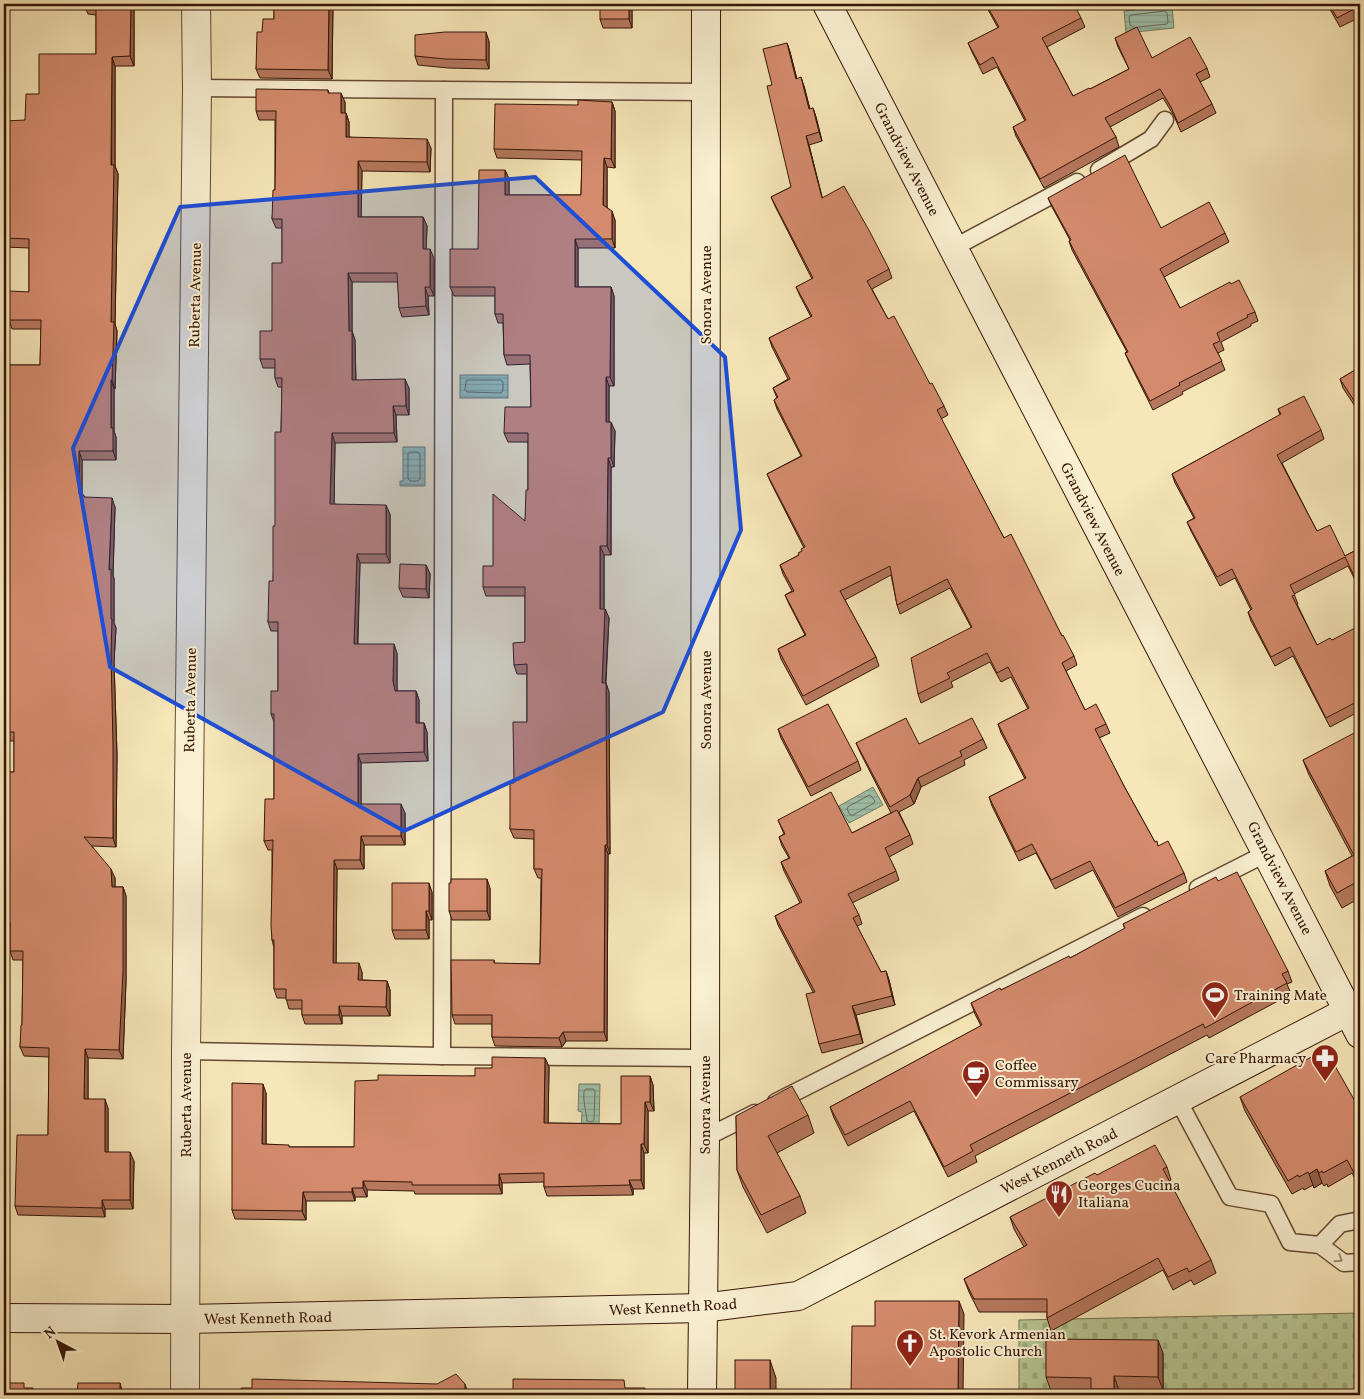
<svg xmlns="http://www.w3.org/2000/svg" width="1364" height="1399" viewBox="0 0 1364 1399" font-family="Vollkorn,serif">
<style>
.cemetery{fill:url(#cemetery-stones);stroke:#766e4c}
.water{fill:url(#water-rules);stroke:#747c68}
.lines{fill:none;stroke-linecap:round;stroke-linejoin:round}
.shore{stroke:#6a6a58;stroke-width:1}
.lane-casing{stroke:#654932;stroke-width:19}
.street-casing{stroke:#654932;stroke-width:30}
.secondary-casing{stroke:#351506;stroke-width:30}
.lane{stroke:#f9efd1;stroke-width:16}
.street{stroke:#f9efd1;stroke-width:28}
.secondary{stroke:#f9efd1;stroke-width:28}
.wall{fill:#b6785e;stroke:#351506}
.shaded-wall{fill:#94614c;stroke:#351506}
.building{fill:#d48b6d;stroke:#351506}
.oneway{stroke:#a18d76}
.marked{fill:#1d4ed8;fill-opacity:0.2;stroke:#1d4ed8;stroke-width:4;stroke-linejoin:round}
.labels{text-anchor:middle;stroke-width:4;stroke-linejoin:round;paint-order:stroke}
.street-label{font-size:15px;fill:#351506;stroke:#f9efd1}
.poi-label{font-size:15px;fill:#351506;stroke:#f9efd1;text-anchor:start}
</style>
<defs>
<pattern id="cemetery-stones" width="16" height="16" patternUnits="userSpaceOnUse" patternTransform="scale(1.25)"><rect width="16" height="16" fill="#b7c693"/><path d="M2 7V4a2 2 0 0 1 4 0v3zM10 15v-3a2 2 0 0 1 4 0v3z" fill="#9ea97d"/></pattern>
<pattern id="water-rules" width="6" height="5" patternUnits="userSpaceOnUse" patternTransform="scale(1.25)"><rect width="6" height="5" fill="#9ec0a9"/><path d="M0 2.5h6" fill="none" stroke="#89a490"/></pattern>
</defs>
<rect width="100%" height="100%" fill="#f6e6b8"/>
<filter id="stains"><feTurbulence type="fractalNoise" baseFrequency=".004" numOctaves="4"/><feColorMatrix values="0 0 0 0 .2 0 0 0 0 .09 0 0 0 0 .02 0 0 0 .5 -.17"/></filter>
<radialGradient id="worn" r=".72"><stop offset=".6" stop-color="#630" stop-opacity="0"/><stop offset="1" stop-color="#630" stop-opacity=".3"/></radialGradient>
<polygon class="cemetery" points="1360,1313 1360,1395 1019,1395 1019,1320"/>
<g class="water">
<polygon points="1172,6 1174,28 1126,33 1124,11"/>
<rect x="460" y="375" width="48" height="23"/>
<polygon points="403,447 425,447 425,486 400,486 400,481 403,481"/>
<polygon points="873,787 883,805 849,823 839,806"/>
<polygon points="579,1084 600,1084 599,1127 581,1127 582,1112 578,1111"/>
</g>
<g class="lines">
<g class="shore">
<polyline points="1134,27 1130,25 1129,17 1131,15 1165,11 1167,13 1168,22 1167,24 1138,27"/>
<polygon points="467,380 501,380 503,382 503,391 501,393 467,392 465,390"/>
<polygon points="410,452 418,452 420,454 420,479 418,481 410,481 408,479 408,454"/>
<polygon points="870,795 875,801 874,803 853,815 850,815 847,809 848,807"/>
<path d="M586 1089H593L595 1091 594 1120 592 1122 587 1121C586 1110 583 1102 584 1092Z"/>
</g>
<g class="lane-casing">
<g id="lane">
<polyline points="197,88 706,92"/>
<polyline points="1099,170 1151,139 1165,120"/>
<polyline points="953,248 1077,182"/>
<polyline points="1198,888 1267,853"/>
<polyline points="186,1051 442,1056 705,1058"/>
<polyline points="442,1056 444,90"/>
<polyline points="1178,1100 1230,1197 1271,1204 1290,1242 1320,1245 1344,1263 1360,1262"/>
<polyline points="776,1102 1143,916"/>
<polyline points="705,1138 755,1113"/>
<polyline points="1320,1245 1340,1224 1360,1220"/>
</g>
</g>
<g class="street-casing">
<polyline id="street" points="185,1395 186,1051 197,88 196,4"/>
</g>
<g class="secondary-casing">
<g id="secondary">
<polyline points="827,4 1360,1034"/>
<polyline points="4,1318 186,1319 702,1308 798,1296 1360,1005"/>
<polyline points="702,1395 705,1138 706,4"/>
</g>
</g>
<use href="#lane" class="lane"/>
<use href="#street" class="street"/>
<use href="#secondary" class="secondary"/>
</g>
<g class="wall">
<polygon points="19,4 134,4 134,66 115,66 115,166 118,174 115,324 117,331 115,389 114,389 114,431 116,437 116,460 82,460 82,495 84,497 115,507 113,575 114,579 114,623 116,628 114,662 117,755 116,847 92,846 115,878 115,887 123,887 126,896 126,981 123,1059 88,1058 88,1099 108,1108 108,1152 134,1161 133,1209 105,1209 105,1217 18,1215 15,1206 48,1135 49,1057 24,1056 20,1047 22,1025 23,960 13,960 10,951 10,931 4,931 4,772 14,772 14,741 4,741 4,697 6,697 8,628 4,627 4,365 40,365 41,329 12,329 9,320 29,292 29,248 4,247 4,193 6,193 25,120 39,94 96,54 96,15 88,14 86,9 21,9"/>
<polygon points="274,4 333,4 332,79 260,78 256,69 262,32 274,19"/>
<polygon points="632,4 632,28 603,28 600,19"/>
<polygon points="985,4 1045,4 1081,18 1085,27 1047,47 1073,96 1090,89 1129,69 1118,47 1115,38 1152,58 1207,68 1210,77 1200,82 1212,104 1216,113 1181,132 1174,116 1163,98 1110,127 1116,137 1119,147 1044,188 1016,136 1013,127 1025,121 997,67 983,74 972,52 968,43 998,28"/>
<polygon points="1327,4 1360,4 1360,17 1340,27"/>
<polygon points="489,41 489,69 448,68 418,65 415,56"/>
<polygon points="787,43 790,52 797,79 804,86 810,109 813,108 816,117 822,141 809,145 822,198 889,269 892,278 872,289 888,319 944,406 948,415 941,419 1004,538 1074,656 1077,665 1066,671 1085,710 1106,724 1110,733 1099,738 1124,786 1155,842 1184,873 1187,882 1118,917 1093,870 1055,889 1036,853 1019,861 992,806 989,797 1025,779 1001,733 998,724 1028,709 1011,677 1001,682 990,662 951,682 953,687 921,703 918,694 971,627 950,588 900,614 897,605 891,575 845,600 876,657 879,666 806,705 781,659 778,649 805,635 789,604 785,595 792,591 783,574 780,565 799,555 804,548 771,483 767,474 801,456 777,409 774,400 777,398 773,388 788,379 772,347 769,338 811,317 800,296 796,287 812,279 775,206 771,197 791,187 772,85"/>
<polygon points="328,90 329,93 345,102 345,113 346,113 349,122 349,137 431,148 430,172 362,171 361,217 423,217 427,226 426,249 434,258 434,296 428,296 429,315 402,317 399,308 398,282 352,282 352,331 355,340 356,380 409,388 409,415 396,415 397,442 335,443 334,504 390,514 390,563 360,563 358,644 397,653 397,691 416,691 419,700 419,723 424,723 427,732 428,761 361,763 361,804 405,813 405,845 364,845 364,869 337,869 336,963 362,972 362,980 387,981 390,990 390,1016 342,1016 342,1024 305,1024 302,1015 302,1009 289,1009 286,998 277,998 274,989 274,948 272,940 272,850 268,850 264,841 274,799 274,722 271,714 278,691 278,631 271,631 268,622 273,581 281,432 282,387 278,387 275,378 275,368 263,368 260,359 272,331 282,263 282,228 276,228 272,219 275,190 275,120 259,120 256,111"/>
<polygon points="612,102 615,111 615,168 607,167 607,207 615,220 615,248 578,248 578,287 611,287 614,296 614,386 609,386 609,422 615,431 614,467 611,467 611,555 604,555 604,609 605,609 609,618 606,683 609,692 610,854 608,854 607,1041 566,1041 562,1047 495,1046 492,1037 492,1024 455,1024 452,1015 494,960 495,964 540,964 541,878 538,878 534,869 534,839 514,838 510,829 514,783 527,722 527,674 517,674 514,665 525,642 525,596 486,596 483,587 493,566 525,521 528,490 528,442 508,442 504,433 531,407 530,364 507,365 504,355 503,323 498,323 495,314 495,296 454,296 450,287 478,249 505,170 509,179 509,195 581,195 582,160 497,158 494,149 578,105"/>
<polygon points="1048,198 1161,228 1225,233 1229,242 1164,277 1180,308 1255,312 1258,321 1251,324 1251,326 1221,342 1224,350 1218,353 1225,370 1182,392 1183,394 1153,410 1129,362 1125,353 1127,352 1072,250 1069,241 1070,240 1052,207"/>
<polygon points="1360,367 1360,414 1343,388 1340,379"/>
<polygon points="1278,409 1321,430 1324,439 1282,463 1317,531 1345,556 1360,548 1360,590 1348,566 1294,594 1298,604 1297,604 1317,645 1332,640 1360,633 1360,711 1330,727 1293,656 1275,666 1251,621 1248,612 1251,610 1235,578 1220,586 1191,531 1187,522 1194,518 1175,483 1172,474 1280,415"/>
<polygon points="426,565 430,574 429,598 403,597 399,588"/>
<polygon points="778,729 858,761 861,770 811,796 781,738"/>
<polygon points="1360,735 1360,898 1342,908 1330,886 1325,871 1352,856 1309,775 1303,760"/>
<polygon points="983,739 987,748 964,760 965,765 921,787 914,804 899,812 910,835 913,844 889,857 896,871 899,880 852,903 859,915 862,924 857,926 881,972 886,971 889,980 895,1005 856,1015 863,1043 822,1053 819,1044 813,992 778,925 775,916 800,903 784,871 781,862 789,858 782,846 779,837 784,834 778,820 852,833 891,813 860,752 856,743 919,744"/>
<polygon points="1218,881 1288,971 1292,982 1287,984 1291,994 1209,1038 1207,1035 975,1156 977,1162 948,1177 914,1111 848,1146 834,1118 830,1107 981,1026 975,1014 971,1003 1001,990 1070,958 1125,929 1123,924"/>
<polygon points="490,888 490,920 452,920 449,911"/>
<polygon points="432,892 432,920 429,920 429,939 395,939 392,930"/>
<polygon points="545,1058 549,1067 548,1123 621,1124 650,1076 653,1085 654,1111 648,1111 648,1153 644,1153 644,1189 633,1189 633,1195 547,1196 544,1187 544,1182 502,1183 502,1194 415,1194 414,1191 367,1190 367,1197 355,1197 355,1201 306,1201 306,1220 235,1219 232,1210 266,1093 266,1144 290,1147 354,1147 378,1080 475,1076 492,1068"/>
<polygon points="1240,1097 1360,1110 1360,1188 1352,1173 1328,1187 1327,1184 1324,1186 1322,1183 1314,1188 1313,1185 1304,1190 1303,1188 1292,1194 1245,1111"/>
<polygon points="808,1115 814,1133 777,1153 800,1196 806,1213 767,1233 743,1187 737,1170 736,1116"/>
<polygon points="1167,1167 1171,1180 1169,1181 1211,1260 1216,1273 1194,1285 1191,1280 1173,1290 1163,1270 1051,1331 1047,1318 1047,1312 979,1312 969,1292 964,1279 1024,1247 1014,1229 1010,1217 1097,1175"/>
<polygon points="1163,1353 1163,1390 1119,1390 1119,1395 1093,1395 1091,1391 1051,1391 1046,1377"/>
</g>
<g class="shaded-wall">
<polygon points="131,4 134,4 134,66 130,56"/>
<polygon points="329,4 333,4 332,79 328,70"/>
<polygon points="629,4 632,4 632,28 629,19"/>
<polygon points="486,32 489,41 489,69 486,60"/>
<polygon points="787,43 790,52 799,88 796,79"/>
<polygon points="112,57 115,66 115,166 118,174 115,324 117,331 115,389 112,380 111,322"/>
<polygon points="801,77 804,86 812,118 809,109"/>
<polygon points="341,93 345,102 345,122 341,113"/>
<polygon points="612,102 615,111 615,168 611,159"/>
<polygon points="813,108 816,117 822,141 819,132"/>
<polygon points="346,113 349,122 349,146 346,137"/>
<polygon points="806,136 809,145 825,208 822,198"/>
<polygon points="427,139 431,148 430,172 427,162"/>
<polygon points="604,158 607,167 607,214 603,205"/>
<polygon points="358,161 362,171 361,226 358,217"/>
<polygon points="505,170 509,179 509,204 505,195"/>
<polygon points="612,211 615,220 615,248 612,239"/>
<polygon points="423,217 427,226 426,258 423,249"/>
<polygon points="575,239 578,248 578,296 575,287"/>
<polygon points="430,249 434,258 434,296 430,287"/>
<polygon points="348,273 352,282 352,340 349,331"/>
<polygon points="425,287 428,296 429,315 426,306"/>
<polygon points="611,287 614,296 614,386 610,377"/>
<polygon points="352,331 355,340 356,389 352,380"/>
<polygon points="606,377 609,386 609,431 606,422"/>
<polygon points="405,379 409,388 409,415 406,406"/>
<polygon points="111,380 114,389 114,431 116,437 116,460 113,451 111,428"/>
<polygon points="393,406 396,415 397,442 394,433"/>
<polygon points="611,422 615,431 614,467 611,458"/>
<polygon points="332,433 335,443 334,513 330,504"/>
<polygon points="79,451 82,460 82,504 79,494"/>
<polygon points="608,458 611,467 611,555 607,546"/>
<polygon points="112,498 115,507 113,575 114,579 114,623 116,628 114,662 117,755 116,847 113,838 111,653 109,570"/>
<polygon points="386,505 390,514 390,563 386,554"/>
<polygon points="600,546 604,555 604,618 600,609"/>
<polygon points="357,554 360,563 357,653 354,644"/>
<polygon points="426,565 430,574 429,598 426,589"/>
<polygon points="605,609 609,618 605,692 602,683"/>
<polygon points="394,644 397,653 397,690 398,700 395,691 393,681"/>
<polygon points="606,683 609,692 610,854 607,845"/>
<polygon points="416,691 419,700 419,732 416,723"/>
<polygon points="424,723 427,732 428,761 424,752"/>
<polygon points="358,754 361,763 361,813 358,804"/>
<polygon points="918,778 921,787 914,804 910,795"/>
<polygon points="401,804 405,813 405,845 401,836"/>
<polygon points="361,836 364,845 364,869 360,860"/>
<polygon points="605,845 608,854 607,1041 604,1032"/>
<polygon points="334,860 337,869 336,972 333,963"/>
<polygon points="111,869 115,878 115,896 112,887"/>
<polygon points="487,879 490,888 490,920 487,911"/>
<polygon points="429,883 432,892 432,920 429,911"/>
<polygon points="123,887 126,896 126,981 123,1059 119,1050"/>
<polygon points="426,911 429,920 429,939 426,930"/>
<polygon points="359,963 362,972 362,989 358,980"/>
<polygon points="886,971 889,980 895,1005 892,996"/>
<polygon points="387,981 390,990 390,1016 386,1007"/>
<polygon points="339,1006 342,1016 342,1024 339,1015"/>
<polygon points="852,1006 856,1015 863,1043 860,1034"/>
<polygon points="563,1032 566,1041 562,1047 559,1038"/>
<polygon points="85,1049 88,1058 88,1108 84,1099"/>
<polygon points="545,1058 549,1067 548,1132 544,1123"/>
<polygon points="650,1076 653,1085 654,1111 650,1102"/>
<polygon points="263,1084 266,1093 266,1153 262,1144"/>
<polygon points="105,1099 108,1108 108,1161 105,1152"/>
<polygon points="645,1102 648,1111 648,1153 644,1144"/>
<polygon points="641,1144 644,1153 644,1189 641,1180"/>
<polygon points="130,1152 134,1161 133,1209 130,1200"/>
<polygon points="1317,1169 1322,1183 1314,1188 1309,1174"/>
<polygon points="499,1174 502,1183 502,1194 499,1185"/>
<polygon points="629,1180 633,1189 633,1195 630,1185"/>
<polygon points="363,1181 367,1190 367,1197 363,1188"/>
<polygon points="352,1188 355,1197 355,1201 352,1192"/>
<polygon points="303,1192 306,1201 306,1220 302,1211"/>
<polygon points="102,1200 105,1209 105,1217 102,1208"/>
<polygon points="959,1301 964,1314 963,1395 958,1395"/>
<polygon points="1158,1340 1163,1353 1163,1390 1158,1377"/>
<polygon points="770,1360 776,1378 776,1395 770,1395"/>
<polygon points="1114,1376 1119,1390 1119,1395 1117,1395 1114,1389"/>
<polygon points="120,1383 123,1393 120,1391"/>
<polygon points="465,1384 468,1393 468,1395 465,1395"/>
</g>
<g class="building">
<polygon points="84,4 131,4 130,56 112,57 111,165 114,165 111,322 114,322 112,380 111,380 111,428 113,428 113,451 79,451 79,494 84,495 84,497 112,498 109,570 111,569 111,619 112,619 111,653 113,746 113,838 84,837 111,869 112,887 123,887 123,972 119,1050 85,1049 84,1099 105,1099 105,1152 130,1152 130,1200 102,1200 102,1208 15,1206 17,1135 48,1135 49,1048 20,1047 21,1025 22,1025 23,951 10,951 10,922 4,922 4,772 14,772 14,732 4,732 4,697 6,697 8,619 4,619 4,365 40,365 41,320 9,320 9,291 29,292 29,239 4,238 4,193 6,193 5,121 25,120 26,94 39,94 39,54 96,54 96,6 84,5"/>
<polygon points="274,4 329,4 328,70 256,69 257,32 262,32 263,19 274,19"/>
<rect x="600" y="4" width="29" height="15"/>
<polygon points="986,4 1074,4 1081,18 1042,38 1073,96 1089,88 1090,89 1129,69 1115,38 1137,27 1152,58 1190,37 1207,68 1196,74 1212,104 1178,123 1171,107 1160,89 1105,118 1116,137 1040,179 1013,127 1026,120 993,57 980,65 968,43 999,27"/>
<polygon points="1329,4 1360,4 1360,6 1337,18"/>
<polygon points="445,32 486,32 486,60 445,59 415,56 415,35"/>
<polygon points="787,43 796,79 801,77 809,109 813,108 819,132 806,136 822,198 844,186 871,234 889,269 867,281 888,319 894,316 930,384 932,383 944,406 937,410 1004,538 1011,534 1062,636 1063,635 1074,656 1062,663 1085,710 1096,704 1106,724 1095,729 1124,786 1155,842 1157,841 1158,846 1168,841 1184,873 1115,908 1090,861 1051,880 1032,844 1016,852 989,797 1026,778 998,724 1029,708 1008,667 997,673 987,653 947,673 950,678 918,694 911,658 972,627 947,579 897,605 890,566 840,591 876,657 803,696 778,649 806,635 785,595 794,591 780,565 799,555 798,553 802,551 801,549 805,547 767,474 802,456 774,400 778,397 773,388 790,379 769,338 812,316 796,287 813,278 771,197 791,187 767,86 772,85 763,49"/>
<polygon points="256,89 328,90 328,93 341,93 341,113 346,113 346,137 427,139 427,162 358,161 358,217 423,217 423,249 430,249 430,287 425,287 426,306 399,308 397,273 348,273 349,331 352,331 352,380 405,379 406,406 393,406 394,433 332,433 330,504 386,505 386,554 357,554 354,644 394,644 393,681 395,691 416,691 416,723 424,723 424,752 358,754 358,804 401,804 401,836 361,836 360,860 334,860 333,963 359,963 358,980 387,981 386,1007 339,1006 339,1015 302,1015 302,1000 286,1000 286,989 274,989 274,940 272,940 271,925 273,840 264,841 265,799 274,799 274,714 271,714 271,691 278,691 278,622 268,622 269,581 273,581 273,526 275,526 275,432 281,432 282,378 275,378 275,359 260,359 260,331 272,331 272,263 282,263 282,219 272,219 273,190 275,190 276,111 256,111"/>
<polygon points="578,100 612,102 611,159 604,158 603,205 612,211 612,239 575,239 575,287 611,287 610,377 606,377 606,422 611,422 611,458 608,458 607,546 600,546 600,609 605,609 602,683 606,683 607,845 605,845 604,1032 563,1032 559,1038 492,1037 492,1015 452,1015 451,960 494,960 494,963 540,964 542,869 534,869 534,830 510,829 510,783 514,783 513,722 527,722 527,664 514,665 513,643 525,642 525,587 483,587 483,566 493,566 493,494 525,521 526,490 528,490 528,433 504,433 505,407 531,407 530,355 504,355 503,314 495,314 495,287 450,287 450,249 478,249 479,170 505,170 505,195 581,195 582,151 494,149 495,104 578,105"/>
<polygon points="1125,155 1161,228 1209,202 1225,233 1160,269 1180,308 1230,282 1231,284 1239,280 1255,312 1247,315 1248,317 1217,333 1220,341 1213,344 1222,361 1179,383 1180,385 1150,401 1125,353 1128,352 1069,241 1071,240 1048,198"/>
<polygon points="1360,367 1360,410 1340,379"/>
<polygon points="1304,396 1321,430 1277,455 1317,531 1330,525 1345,556 1360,548 1360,588 1345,557 1290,585 1295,595 1292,596 1317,645 1330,638 1332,640 1357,627 1360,633 1360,700 1326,718 1290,647 1271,657 1248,612 1252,609 1232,569 1217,577 1187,522 1195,518 1172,474 1281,414 1278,409"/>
<polygon points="400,564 426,565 426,589 399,588"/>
<polygon points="828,704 858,761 808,787 778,729"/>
<polygon points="906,718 919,744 972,718 983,739 960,751 962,756 918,778 910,795 890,807 856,743"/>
<polygon points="1358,731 1360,735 1360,880 1337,893 1325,871 1354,855 1303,760"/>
<polygon points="831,792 852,833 897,810 910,835 885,848 896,871 848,894 859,915 853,918 881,972 886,971 892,996 852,1006 860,1034 819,1044 806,994 815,992 775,916 802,902 781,862 790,858 779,837 785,834 778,820"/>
<polygon points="1237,872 1288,971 1282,974 1287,983 1205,1028 1203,1024 970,1145 973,1151 944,1167 910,1101 845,1135 830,1107 982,1025 971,1003 1000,988 1001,990 1069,956 1070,958 1125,928 1123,924 1216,877 1218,881"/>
<polygon points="451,879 487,879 487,911 449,911 449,883 451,883"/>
<polygon points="392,883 429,883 429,911 426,911 426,930 392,930"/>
<polygon points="1313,1056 1335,1066 1360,1110 1360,1179 1358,1180 1347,1160 1323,1173 1322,1171 1319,1173 1317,1169 1309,1174 1308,1172 1299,1177 1298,1175 1288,1181 1240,1097"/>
<polygon points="492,1057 545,1058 544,1123 621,1124 621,1076 650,1076 650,1102 645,1102 644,1144 641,1144 641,1180 629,1180 630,1185 544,1187 544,1173 499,1174 499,1185 412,1185 412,1182 363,1181 363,1188 352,1188 352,1192 303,1192 302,1211 232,1210 232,1083 263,1084 262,1144 289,1145 289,1147 354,1147 355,1081 378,1080 378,1075 475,1076 475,1068 492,1068"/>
<polygon points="792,1086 808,1115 768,1136 800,1196 761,1215 737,1170 736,1116"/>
<polygon points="1155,1145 1167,1167 1163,1169 1211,1260 1189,1272 1187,1268 1168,1277 1158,1258 1047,1318 1047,1299 974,1299 964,1279 1027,1245 1010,1217 1095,1173 1097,1175"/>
<polygon points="875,1301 959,1301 958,1395 851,1395 852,1326 875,1326"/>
<polygon points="1046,1339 1158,1340 1158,1377 1114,1376 1114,1389 1091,1389 1091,1378 1046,1377"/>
<rect x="735" y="1360" width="35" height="35"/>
<polygon points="456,1374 465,1384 465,1395 241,1395 241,1388 252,1388 252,1379 437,1384"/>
<polygon points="513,1379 624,1380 625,1388 645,1388 645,1395 513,1395"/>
<polygon points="4,1383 24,1383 24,1388 33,1388 33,1390 77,1393 78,1383 120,1383 120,1391 128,1392 128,1395 4,1395"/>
</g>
<defs><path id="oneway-chevron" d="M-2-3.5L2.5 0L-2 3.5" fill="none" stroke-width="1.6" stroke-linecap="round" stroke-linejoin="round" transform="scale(1.25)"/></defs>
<use class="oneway" href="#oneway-chevron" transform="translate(1339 1259) rotate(33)"/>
<path class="marked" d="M535 177 725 357 741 530 663 712 404 831 110 667 73 448 180 207Z"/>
<defs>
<g id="stadium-pin" transform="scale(1.4375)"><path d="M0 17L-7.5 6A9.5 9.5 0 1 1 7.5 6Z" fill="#8f2418" stroke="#f9efd1"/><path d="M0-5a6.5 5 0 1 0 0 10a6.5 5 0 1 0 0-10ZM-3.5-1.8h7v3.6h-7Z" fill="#fff"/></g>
<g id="pharmacy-pin" transform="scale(1.4375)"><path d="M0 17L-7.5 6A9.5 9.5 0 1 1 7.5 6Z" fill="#8f2418" stroke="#f9efd1"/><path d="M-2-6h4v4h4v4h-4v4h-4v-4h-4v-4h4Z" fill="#fff"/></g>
<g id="cafe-pin" transform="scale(1.4375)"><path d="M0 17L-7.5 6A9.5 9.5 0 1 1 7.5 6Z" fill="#8f2418" stroke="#f9efd1"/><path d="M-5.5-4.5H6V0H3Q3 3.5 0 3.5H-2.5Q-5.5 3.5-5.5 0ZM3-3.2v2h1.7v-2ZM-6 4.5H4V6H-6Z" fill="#fff"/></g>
<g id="restaurant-pin" transform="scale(1.4375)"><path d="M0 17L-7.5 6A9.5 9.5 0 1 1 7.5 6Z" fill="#8f2418" stroke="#f9efd1"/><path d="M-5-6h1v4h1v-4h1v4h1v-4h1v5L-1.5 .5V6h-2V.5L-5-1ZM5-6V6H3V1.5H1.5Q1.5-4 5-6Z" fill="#fff"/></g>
<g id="church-pin" transform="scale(1.4375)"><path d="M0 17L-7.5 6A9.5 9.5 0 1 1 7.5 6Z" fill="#8f2418" stroke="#f9efd1"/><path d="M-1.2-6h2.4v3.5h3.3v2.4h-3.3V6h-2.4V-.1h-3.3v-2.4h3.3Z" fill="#fff"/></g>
</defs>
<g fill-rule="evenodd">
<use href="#stadium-pin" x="1215" y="995"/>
<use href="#pharmacy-pin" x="1325" y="1058"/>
<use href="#cafe-pin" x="976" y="1074"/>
<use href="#restaurant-pin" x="1059" y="1194"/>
<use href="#church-pin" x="910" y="1343"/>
</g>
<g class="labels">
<g class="street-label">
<text transform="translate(907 159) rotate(63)" y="5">Grandview Avenue</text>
<text transform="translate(195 295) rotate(-89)" y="5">Ruberta Avenue</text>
<text transform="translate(706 295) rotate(-90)" y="5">Sonora Avenue</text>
<text transform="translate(1093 519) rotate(63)" y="5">Grandview Avenue</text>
<text transform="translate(190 700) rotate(-89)" y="5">Ruberta Avenue</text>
<text transform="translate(706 700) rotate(-90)" y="5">Sonora Avenue</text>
<text transform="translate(1280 878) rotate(63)" y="5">Grandview Avenue</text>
<text transform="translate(186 1105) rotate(-90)" y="5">Ruberta Avenue</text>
<text transform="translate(705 1105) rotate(-90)" y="5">Sonora Avenue</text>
<text transform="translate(1059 1161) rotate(-27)" y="5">West Kenneth Road</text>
<text transform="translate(673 1307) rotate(-3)" y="5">West Kenneth Road</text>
<text transform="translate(268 1318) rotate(-1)" y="5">West Kenneth Road</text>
</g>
<g class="poi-label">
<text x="1234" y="1000">Training Mate</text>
<text x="1306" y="1063" text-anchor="end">Care Pharmacy</text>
<text x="995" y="1070">Coffee<tspan x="995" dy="17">Commissary</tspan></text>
<text x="1078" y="1190">Georges Cucina<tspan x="1078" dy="17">Italiana</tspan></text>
<text x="929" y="1339">St. Kevork Armenian<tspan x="929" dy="17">Apostolic Church</tspan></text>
</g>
</g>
<rect width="1364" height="1399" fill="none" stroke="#f6e6b8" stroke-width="20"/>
<rect x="5" y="5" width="1354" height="1389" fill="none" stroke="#351506" stroke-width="2.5"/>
<rect x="10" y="10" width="1344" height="1379" fill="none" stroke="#351506"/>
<g transform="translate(58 1342) rotate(319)" stroke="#f9efd1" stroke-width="4" paint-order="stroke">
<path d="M0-4L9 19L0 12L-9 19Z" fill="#351506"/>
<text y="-8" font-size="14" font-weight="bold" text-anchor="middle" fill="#351506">N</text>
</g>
<rect width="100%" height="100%" filter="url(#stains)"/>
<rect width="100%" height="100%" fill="url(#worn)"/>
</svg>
